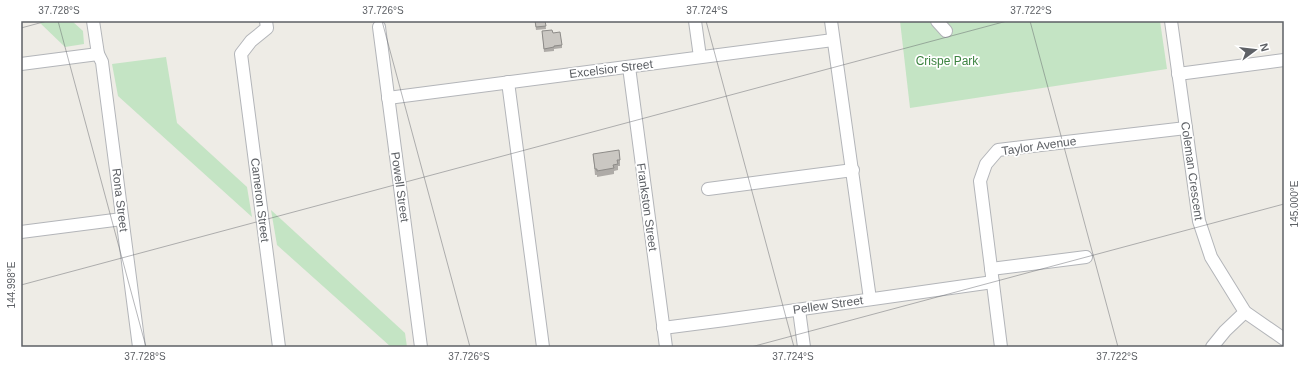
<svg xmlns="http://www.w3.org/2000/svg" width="1305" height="368" viewBox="0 0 1305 368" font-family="Helvetica,sans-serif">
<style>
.green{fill:#c4e4c4}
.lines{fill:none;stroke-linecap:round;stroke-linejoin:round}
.minor-casing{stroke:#b3b5b9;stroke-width:14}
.minor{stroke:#fff;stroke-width:12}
.wall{fill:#aeaba7}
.building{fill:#cac7c2;stroke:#8d8b88}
.ticks{fill:none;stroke:#5d6065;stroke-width:1;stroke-opacity:0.45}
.labels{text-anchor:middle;stroke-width:3.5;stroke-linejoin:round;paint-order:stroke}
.park-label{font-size:12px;fill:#3d8441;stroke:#fff}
.street-label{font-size:12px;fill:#5d6065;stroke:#fff}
.neatline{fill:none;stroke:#5d6065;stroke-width:1.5}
.ticks-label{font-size:10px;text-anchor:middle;fill:#5d6065}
</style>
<rect width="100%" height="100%" fill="#eeece6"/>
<g class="green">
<polygon points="38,21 72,21 83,31 84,44 65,47"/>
<polygon points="900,21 1160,21 1167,69 910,108"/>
<polygon points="166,57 177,123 247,187 252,217 118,96 112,64"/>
<polygon points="271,210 405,333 407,347 391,347 277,245"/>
</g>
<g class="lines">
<g class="minor-casing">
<g id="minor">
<polyline points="93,21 98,54 102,62 103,70 139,347"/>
<polyline points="266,21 267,28 251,41 241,54 279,347"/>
<polyline points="695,21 700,57"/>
<polyline points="831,21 870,299"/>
<polyline points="937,21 946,31"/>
<polyline points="1171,21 1199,221 1211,257 1245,312 1284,339"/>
<polyline points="379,27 421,347"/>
<polyline points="21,64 98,54"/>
<polyline points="629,67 666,347"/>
<polyline points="1178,74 1284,60"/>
<polyline points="508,82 543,347"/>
<polyline points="388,98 833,40"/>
<polyline points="708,189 853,170"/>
<polyline points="21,232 122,219"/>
<polyline points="991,269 1086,257"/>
<polyline points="799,310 804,347"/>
<polyline points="663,328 725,320 993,282"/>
<polyline points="1001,347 980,181 986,164 998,150 1186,128"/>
<polyline points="1212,347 1225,331 1245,312"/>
</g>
</g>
<use href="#minor" class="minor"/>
</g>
<g class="wall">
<polygon points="535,21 545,21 546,29 536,30"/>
<polygon points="542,31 553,33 562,45 562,48 554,49 554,51 544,52"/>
<polygon points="593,154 620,160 620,166 618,166 618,170 614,171 614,174 597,177 597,175 595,175"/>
</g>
<g class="building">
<polygon points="535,21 545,21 546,26 536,27"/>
<polygon points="552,30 553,33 560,32 562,45 554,46 554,47 544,49 542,31"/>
<polygon points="619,150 620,160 617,160 618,164 613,165 614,168 597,171 597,169 595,169 593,154"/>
</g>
<path class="ticks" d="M58 21 146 347M382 21 470 347M706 21 794 347M1030 21 1118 347M21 28 47 21M21 285 1007 21M751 347 1284 204"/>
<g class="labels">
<g class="park-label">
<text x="947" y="65">Crispe Park</text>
</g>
<g class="street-label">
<text transform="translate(611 69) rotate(-7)" y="4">Excelsior Street</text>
<text transform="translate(1039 146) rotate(-8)" y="4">Taylor Avenue</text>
<text transform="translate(1192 171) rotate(82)" y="4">Coleman Crescent</text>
<text transform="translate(400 187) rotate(82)" y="4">Powell Street</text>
<text transform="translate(120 200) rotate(83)" y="4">Rona Street</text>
<text transform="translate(260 200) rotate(83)" y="4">Cameron Street</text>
<text transform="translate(647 207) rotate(82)" y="4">Frankston Street</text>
<text transform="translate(828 305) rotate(-8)" y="4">Pellew Street</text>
</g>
</g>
<rect width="1305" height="368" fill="none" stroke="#ffffff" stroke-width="44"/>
<g transform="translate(1255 50) rotate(75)" stroke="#ffffff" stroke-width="3" paint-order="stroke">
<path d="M0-3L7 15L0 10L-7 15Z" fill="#5d6065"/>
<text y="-6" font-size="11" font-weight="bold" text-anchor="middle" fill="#5d6065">N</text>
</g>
<rect x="22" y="22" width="1261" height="324" class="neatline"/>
<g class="ticks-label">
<text x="59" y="14">37.728°S</text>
<text x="383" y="14">37.726°S</text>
<text x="707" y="14">37.724°S</text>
<text x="1031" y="14">37.722°S</text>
<text transform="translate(1294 204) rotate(-90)" y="4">145.000°E</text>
<text transform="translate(11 285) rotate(-90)" y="4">144.998°E</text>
<text x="145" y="360">37.728°S</text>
<text x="469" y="360">37.726°S</text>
<text x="793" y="360">37.724°S</text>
<text x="1117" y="360">37.722°S</text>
</g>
</svg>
